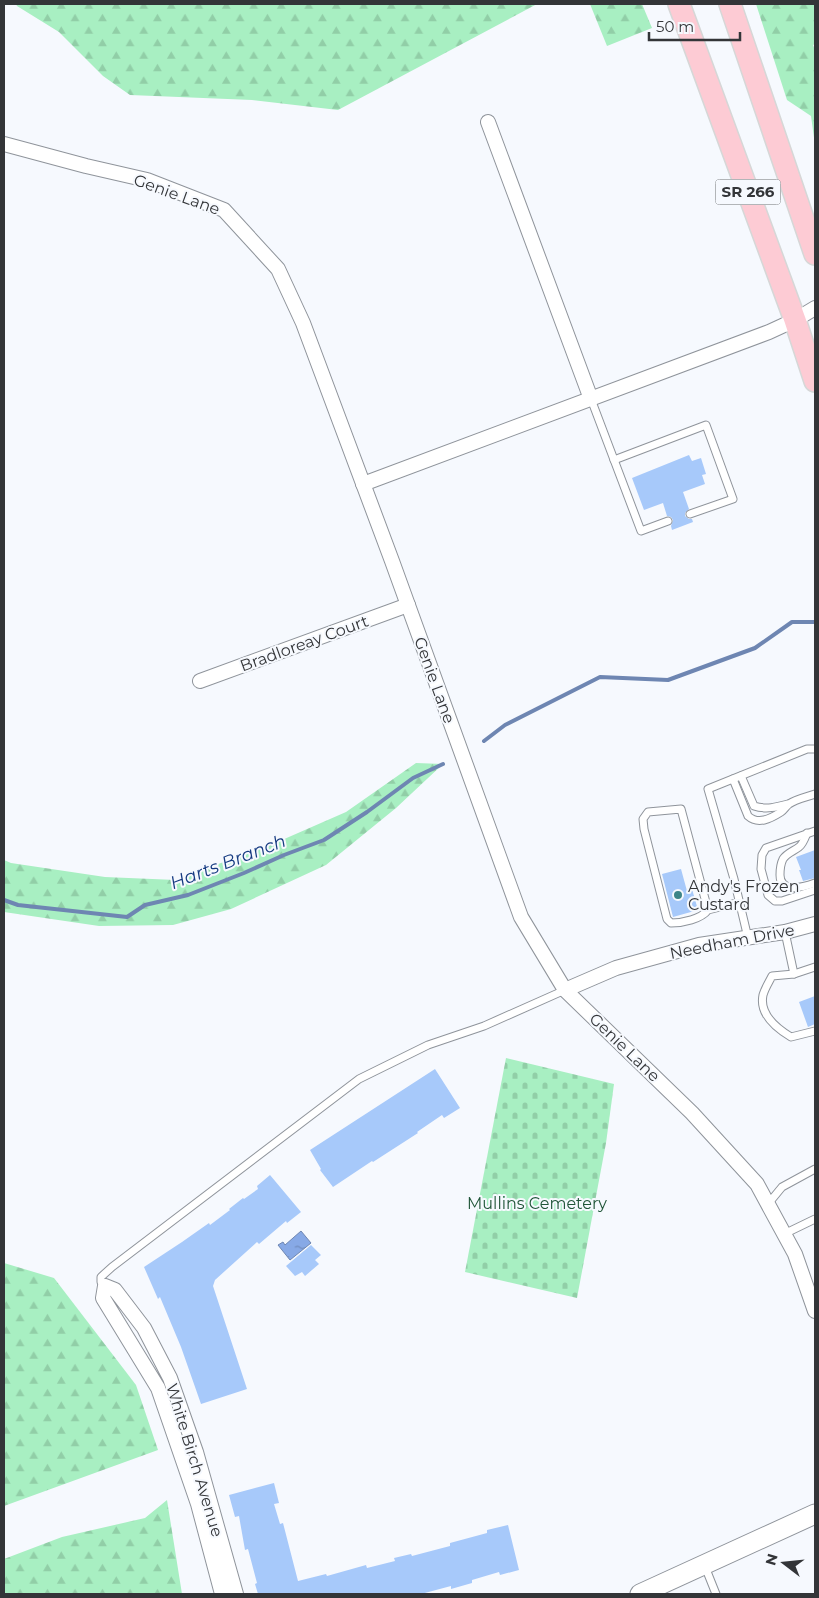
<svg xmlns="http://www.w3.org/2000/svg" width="819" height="1598" viewBox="0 0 819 1598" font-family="Montserrat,sans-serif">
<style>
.forest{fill:url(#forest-firs)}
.cemetery{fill:url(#cemetery-stones)}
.water{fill:url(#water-ripples);stroke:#6e86b2}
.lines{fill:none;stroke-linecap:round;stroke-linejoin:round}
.stream{stroke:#6e86b2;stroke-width:4}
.building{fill:#a7c9fa}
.lane-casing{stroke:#8f949b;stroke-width:9}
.street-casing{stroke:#8f949b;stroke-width:16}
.secondary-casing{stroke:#8f949b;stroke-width:21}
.primary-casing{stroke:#d6d7d7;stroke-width:24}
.lane{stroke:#fff;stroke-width:7}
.street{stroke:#fff;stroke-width:14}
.secondary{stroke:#fff;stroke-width:19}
.primary{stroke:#fdcbd4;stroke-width:21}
.poi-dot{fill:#3d8588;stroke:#f6f9fe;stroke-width:2}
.labels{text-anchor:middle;stroke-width:4;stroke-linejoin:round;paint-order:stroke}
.shield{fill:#f6f9fe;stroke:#6e7073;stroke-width:1}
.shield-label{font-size:15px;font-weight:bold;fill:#333538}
.street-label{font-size:16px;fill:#333538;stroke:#f6f9fe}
.poi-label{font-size:16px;fill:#333538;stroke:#f6f9fe;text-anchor:start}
.park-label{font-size:16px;fill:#205538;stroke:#f6f9fe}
.water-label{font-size:18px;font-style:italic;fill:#153a81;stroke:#f6f9fe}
</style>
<defs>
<pattern id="forest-firs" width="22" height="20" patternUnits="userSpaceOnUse" patternTransform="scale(1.25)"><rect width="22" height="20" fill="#a8efc2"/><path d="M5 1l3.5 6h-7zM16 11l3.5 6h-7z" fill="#91cea7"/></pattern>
<pattern id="cemetery-stones" width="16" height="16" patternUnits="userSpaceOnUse" patternTransform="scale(1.25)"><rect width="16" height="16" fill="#a8efc2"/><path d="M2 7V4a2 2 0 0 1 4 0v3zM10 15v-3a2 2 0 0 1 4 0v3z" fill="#91cea7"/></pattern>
<pattern id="water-ripples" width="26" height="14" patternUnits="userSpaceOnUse" patternTransform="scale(1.25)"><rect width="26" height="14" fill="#87a9e6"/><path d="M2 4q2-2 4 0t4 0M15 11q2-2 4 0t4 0" fill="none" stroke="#6f8abb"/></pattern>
</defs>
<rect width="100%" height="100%" fill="#f6f9fe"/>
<g class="forest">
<polygon points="16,4 537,4 338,110 252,100 130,95 103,76 59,32 17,6"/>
<polygon points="590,4 642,4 652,28 607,46"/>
<polygon points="756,4 815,4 815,44 813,45 815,50 815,145 811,116 787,100"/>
<polygon points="416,763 443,764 396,808 326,865 231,909 173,925 99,926 4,912 4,860 11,863 105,877 176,880 282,840 346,812"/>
<polygon points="4,1263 54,1278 136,1385 158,1450 4,1506"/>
<polygon points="167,1500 182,1594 4,1594 4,1559 62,1537 145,1518"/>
</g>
<polygon class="cemetery" points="506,1058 614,1084 606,1143 577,1298 465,1272"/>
<polygon class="water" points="301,1231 311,1243 290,1260 278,1245 283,1242 285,1245"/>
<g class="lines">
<g class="stream">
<polyline points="484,741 505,725 600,677 668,680 755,648 792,622 815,622"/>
<polyline points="4,900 18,905 127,917 145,905 188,895 244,873 284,855 324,840 367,812 413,778 443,764"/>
</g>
</g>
<g class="building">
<polygon points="689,455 692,461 701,458 706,474 702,475 705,484 683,492 689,509 685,513 685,516 689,519 692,519 693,522 672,530 671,526 673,520 671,517 667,516 663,503 644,510 632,478"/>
<polygon points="815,850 815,878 803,881 799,870 801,870 796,857"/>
<polygon points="681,869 687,891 692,889 698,910 673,917 662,874"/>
<polygon points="815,996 815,1024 808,1027 799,1002"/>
<polygon points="435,1069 460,1108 444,1118 442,1115 417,1132 418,1133 373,1162 372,1161 333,1187 320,1170 321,1169 310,1150"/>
<polygon points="270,1175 301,1212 287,1223 286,1221 259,1244 257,1242 215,1280 213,1286 247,1389 201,1404 181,1347 160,1297 158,1299 144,1267 182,1242 209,1223 210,1225 230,1210 229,1209 243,1198 244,1199 258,1189 257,1186"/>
<polygon points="311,1245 321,1255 315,1260 319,1264 305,1276 302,1272 295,1276 286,1266"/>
<polygon points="274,1483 279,1503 274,1504 280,1524 283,1523 298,1581 326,1574 327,1576 366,1565 367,1568 395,1561 394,1558 411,1554 412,1556 450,1546 450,1543 487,1533 487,1530 508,1525 519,1570 500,1575 499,1572 472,1580 472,1583 451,1589 451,1586 421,1594 258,1594 255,1584 257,1583 248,1549 245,1550 239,1516 235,1517 229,1495"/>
</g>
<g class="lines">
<g class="lane-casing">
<g id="lane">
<polyline points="591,399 641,531 668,521"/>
<polyline points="614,460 706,425 733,499 690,514"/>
<path d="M741 776 754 806C766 810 777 807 788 804"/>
<path d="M733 779 748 816C758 825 770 819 781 812 784 810 786 806 789 804 796 799 807 797 815 794"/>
<polyline points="815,831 766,848 762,855 761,869 768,895 775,901 782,901 815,890"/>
<path d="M807 833C805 838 803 844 799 847 794 851 787 853 783 859 781 863 780 869 780 875 780 894 804 887 815 883"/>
<path d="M708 910C701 919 683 923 671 923L667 919 644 829 643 819 648 812 681 809 708 910 740 902"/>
<polyline points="785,932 794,974"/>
<polyline points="748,938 734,879 708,789 807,749 815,749"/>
<path d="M815 967 794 974 772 976C769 982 765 988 763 995 759 1014 776 1028 791 1037L815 1031"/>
<polyline points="768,1204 782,1187 815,1169"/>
<polyline points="784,1234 815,1219"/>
<polyline points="105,1286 101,1282 101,1277 112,1267 359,1079 428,1045 484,1026 565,990"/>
<polyline points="704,1564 716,1594"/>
</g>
</g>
<g class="street-casing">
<g id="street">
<polyline points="488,122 591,399"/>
<polyline points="4,144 86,166 147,180 224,210 278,269 303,323 392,561 521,917 565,990 692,1113 757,1184 795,1254 815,1311"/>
<polyline points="363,484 769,332 795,320 815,308"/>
<polyline points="200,681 408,605"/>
<polyline points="565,990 616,968 699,945 785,932 815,924"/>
<polyline points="222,1594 198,1504 158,1388 103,1298 105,1286 115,1290 144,1328 170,1378 196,1452 236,1594"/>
</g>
</g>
<g class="secondary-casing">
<polyline id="secondary" points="640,1594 815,1514"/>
</g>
<g class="primary-casing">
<g id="primary">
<polyline points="679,4 795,320 815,381"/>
<polyline points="730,4 815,254"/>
</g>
</g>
<use href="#lane" class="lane"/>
<use href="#street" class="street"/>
<use href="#secondary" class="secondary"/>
<use href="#primary" class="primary"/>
</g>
<circle class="poi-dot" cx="678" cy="895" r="5"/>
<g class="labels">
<rect class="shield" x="715.5" y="179.5" width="65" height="25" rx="4"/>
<g class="shield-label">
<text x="748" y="197">SR 266</text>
</g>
<g class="street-label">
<text transform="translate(177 194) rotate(20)" y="6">Genie Lane</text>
<text transform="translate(304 643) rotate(-20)" y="6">Bradloreay Court</text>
<text transform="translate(435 680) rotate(70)" y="6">Genie Lane</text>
<text transform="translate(732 941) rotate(-11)" y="6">Needham Drive</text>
<text transform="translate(625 1047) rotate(44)" y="6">Genie Lane</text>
<text transform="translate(195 1460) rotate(73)" y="6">White Birch Avenue</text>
</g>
<g class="poi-label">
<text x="688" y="892">Andy's Frozen<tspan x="688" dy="18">Custard</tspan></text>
</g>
<g class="park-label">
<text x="537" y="1209">Mullins Cemetery</text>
</g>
<g class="water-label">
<text transform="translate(228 862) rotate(-21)" y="6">Harts Branch</text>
</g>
</g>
<rect width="819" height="1598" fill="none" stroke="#333538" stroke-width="10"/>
<g transform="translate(784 1563) rotate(286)" stroke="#f6f9fe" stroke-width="4" paint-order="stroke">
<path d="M0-4L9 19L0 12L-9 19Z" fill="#333538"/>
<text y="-8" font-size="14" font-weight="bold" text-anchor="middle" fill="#333538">N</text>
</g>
<path d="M649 32v8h91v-8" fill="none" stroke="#333538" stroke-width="2.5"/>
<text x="656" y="32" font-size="15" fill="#333538" stroke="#f6f9fe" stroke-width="4" paint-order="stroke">50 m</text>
</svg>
